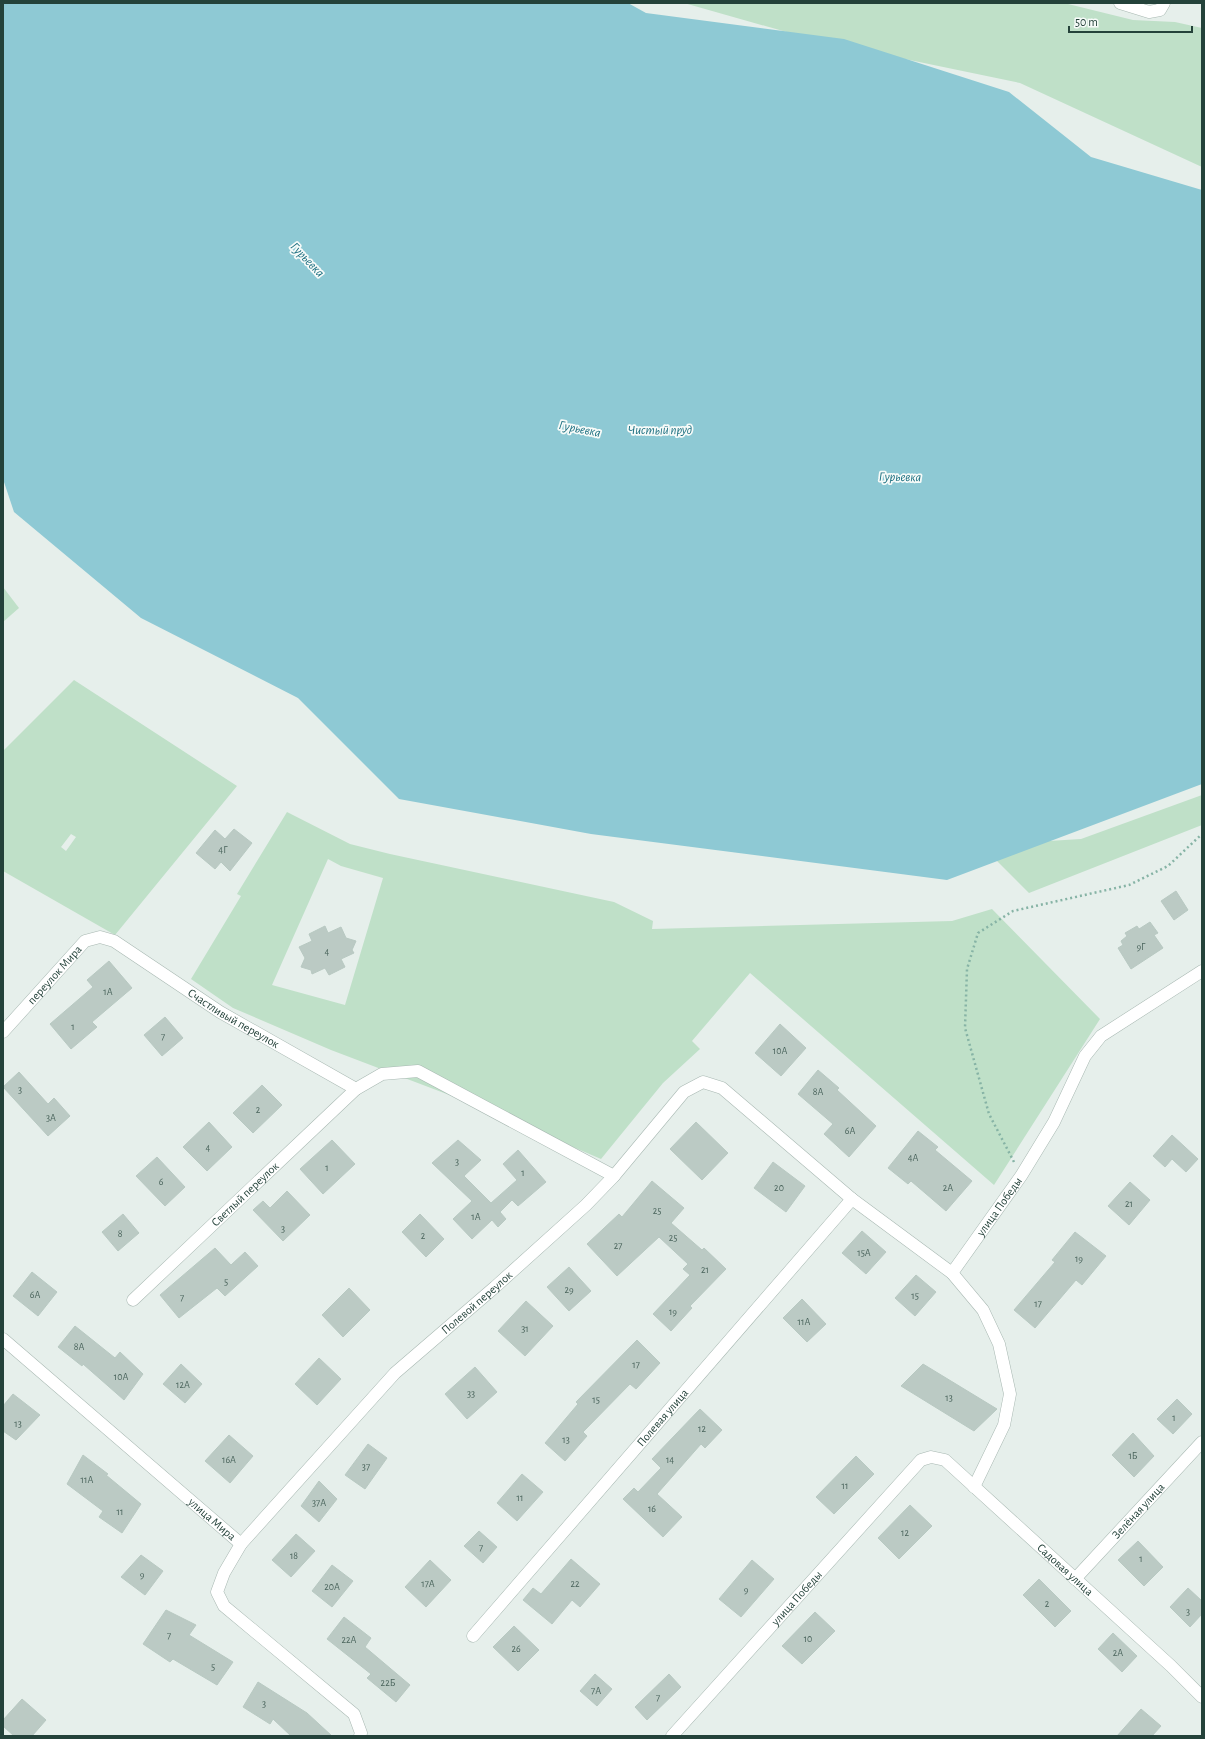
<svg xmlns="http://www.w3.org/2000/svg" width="1205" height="1739" viewBox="0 0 1205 1739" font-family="'Alegreya Sans',sans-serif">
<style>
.green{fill:#bfe0c8;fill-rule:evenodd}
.water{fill:#8ec9d4}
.building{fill:#bbcac4;stroke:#b8c9c2}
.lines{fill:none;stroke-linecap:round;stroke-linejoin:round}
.minor-casing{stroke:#a8b8b2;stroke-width:13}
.path{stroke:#86b3a5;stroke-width:2.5;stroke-dasharray:2 3;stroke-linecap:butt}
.minor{stroke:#fff;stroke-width:12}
.labels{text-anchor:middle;stroke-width:3.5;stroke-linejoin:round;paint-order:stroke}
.number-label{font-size:10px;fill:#4a645c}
.street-label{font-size:12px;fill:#24423a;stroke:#f7fbf9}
.water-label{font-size:13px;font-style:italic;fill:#1c6f80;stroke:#f7fbf9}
</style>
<rect width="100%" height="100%" fill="#e6efeb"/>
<g class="green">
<polygon points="684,3 1064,3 1133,20 1175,22 1202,28 1202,167 1020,83 818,41"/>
<polygon points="3,587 19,608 3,622"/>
<path d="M74 680 237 786 115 935 3 871V751ZM71 834 76 837 66 851 61 847Z"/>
<polygon points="1202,795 1202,825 1029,893 985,849 1000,844 1081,839"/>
<path d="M287 812 350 844 390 854 614 902 653 921 652 929 952 921 992 909 1100 1019 994 1185 750 973 692 1041 700 1049 663 1083 601 1159 473 1104 331 1050 233 1008 191 979 241 896 237 894ZM328 859 341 866 383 878 345 1005 272 985Z"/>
</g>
<polygon class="water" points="3,3 628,3 646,13 844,39 1009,92 1091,157 1202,190 1202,784 947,880 591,834 399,799 298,698 141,618 14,512 3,479"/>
<g class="building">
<polygon points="234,829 252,843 230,871 221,862 215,869 196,853 215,830 225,839"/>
<polygon points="1176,891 1188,910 1174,920 1161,901"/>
<polygon points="1150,922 1158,933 1154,935 1163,948 1131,969 1118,948 1123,945 1121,941 1127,936 1125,933 1137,926 1139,929"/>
<polygon points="325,926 328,933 341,927 346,938 356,941 352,950 354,953 341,959 345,967 329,975 325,968 312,974 311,970 301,967 305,958 299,947 312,941 309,934"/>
<polygon points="109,961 132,988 92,1022 97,1027 71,1049 50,1024 93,987 87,980"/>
<polygon points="165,1017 183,1038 162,1056 144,1035"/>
<polygon points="780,1024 806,1048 781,1076 755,1053"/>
<polygon points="818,1070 839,1088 837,1090 876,1126 849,1157 824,1134 833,1124 798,1094"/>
<polygon points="19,1072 48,1104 54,1098 70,1116 48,1136 3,1087"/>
<polygon points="262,1085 282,1105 253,1133 233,1113"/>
<polygon points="209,1122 232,1147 207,1171 183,1147"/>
<polygon points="696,1122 728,1153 702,1180 670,1149"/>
<polygon points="918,1131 938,1147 935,1150 972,1181 946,1211 911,1181 908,1184 888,1168"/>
<polygon points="1172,1135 1198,1159 1186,1172 1172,1159 1165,1167 1153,1156"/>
<polygon points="332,1140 355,1164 323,1194 300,1169"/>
<polygon points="458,1140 481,1160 464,1176 491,1203 517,1180 503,1164 518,1150 546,1182 518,1206 512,1200 500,1212 506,1219 498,1227 492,1220 472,1239 453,1219 472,1201 432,1163"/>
<polygon points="157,1157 185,1187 165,1206 136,1176"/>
<polygon points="773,1162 805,1186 786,1212 754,1188"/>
<polygon points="652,1181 684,1208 671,1223 702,1250 704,1248 726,1269 690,1306 692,1308 671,1331 653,1314 690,1275 683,1269 688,1264 659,1237 617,1276 587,1244 619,1214 622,1217"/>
<polygon points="1130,1182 1150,1200 1129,1225 1108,1206"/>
<polygon points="287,1191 310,1215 283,1241 253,1210 263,1201 270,1208"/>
<polygon points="123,1214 139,1233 118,1251 102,1232"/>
<polygon points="420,1214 444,1239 426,1257 402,1232"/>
<polygon points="862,1231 886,1252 866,1274 842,1253"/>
<polygon points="1075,1232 1106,1256 1082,1285 1076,1280 1035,1328 1014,1310 1055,1262 1052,1260"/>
<polygon points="215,1248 231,1265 245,1252 258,1266 225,1296 217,1288 179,1318 160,1295"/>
<polygon points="569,1267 591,1291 569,1311 547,1287"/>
<polygon points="32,1272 57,1292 38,1316 13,1296"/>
<polygon points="916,1275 936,1292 915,1316 895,1298"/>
<polygon points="349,1288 370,1310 343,1337 322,1315"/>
<polygon points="802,1299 826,1324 807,1342 783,1318"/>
<polygon points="526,1301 553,1326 525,1356 498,1331"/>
<polygon points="75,1326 115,1358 120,1352 143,1374 124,1400 83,1364 82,1366 58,1347"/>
<polygon points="637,1340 660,1363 636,1389 630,1384 583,1432 587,1436 565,1461 545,1443 578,1404 576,1402"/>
<polygon points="319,1358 341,1379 317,1405 295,1384"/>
<polygon points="181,1364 202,1384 185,1403 163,1384"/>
<polygon points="923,1364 997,1409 974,1431 901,1386"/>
<polygon points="475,1367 497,1392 467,1419 445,1394"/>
<polygon points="13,1394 40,1415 16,1440 3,1431 3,1406"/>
<polygon points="1177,1399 1192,1414 1173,1434 1157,1419"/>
<polygon points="700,1409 722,1430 705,1448 701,1444 657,1494 682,1517 663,1537 623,1499 634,1488 638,1492 661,1468 652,1459"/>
<polygon points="1133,1433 1154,1456 1134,1477 1112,1455"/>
<polygon points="229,1435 253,1456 230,1483 205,1461"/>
<polygon points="368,1444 387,1458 365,1489 345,1475"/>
<polygon points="83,1455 108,1474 106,1475 141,1504 122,1533 99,1517 103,1511 67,1484"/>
<polygon points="856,1456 874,1474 834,1514 816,1497"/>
<polygon points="522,1474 543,1492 517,1521 497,1503"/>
<polygon points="319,1481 337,1499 319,1522 301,1506"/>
<polygon points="910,1505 932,1526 899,1559 878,1538"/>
<polygon points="479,1531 497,1547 483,1563 464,1546"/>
<polygon points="296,1534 315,1551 291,1577 272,1560"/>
<polygon points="1138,1541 1163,1567 1144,1586 1118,1560"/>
<polygon points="141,1555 163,1571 145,1595 121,1577"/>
<polygon points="571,1559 600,1584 580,1607 572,1600 552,1624 523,1600 533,1588 541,1594"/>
<polygon points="430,1560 451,1580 426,1607 405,1587"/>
<polygon points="752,1560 774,1579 741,1617 719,1599"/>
<polygon points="332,1565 353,1581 332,1607 312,1591"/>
<polygon points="1039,1579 1071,1611 1055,1627 1023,1595"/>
<polygon points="1188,1588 1202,1601 1202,1614 1190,1627 1170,1607"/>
<polygon points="166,1610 196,1625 189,1635 233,1662 217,1685 173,1659 170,1662 143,1644"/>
<polygon points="815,1612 835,1631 802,1664 782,1646"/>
<polygon points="344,1617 371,1638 365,1647 410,1685 396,1702 367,1678 371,1674 327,1639"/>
<polygon points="514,1626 539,1650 518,1671 493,1647"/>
<polygon points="1113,1633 1137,1656 1122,1672 1098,1649"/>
<polygon points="595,1674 612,1689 597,1706 580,1691"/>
<polygon points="669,1674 681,1687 647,1720 635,1707"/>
<polygon points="258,1682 307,1713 332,1736 291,1736 273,1719 270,1724 243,1707"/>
<polygon points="22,1699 46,1720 32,1736 14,1736 3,1726 3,1720"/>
<polygon points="1141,1709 1161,1726 1152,1736 1117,1736"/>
</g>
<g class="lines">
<g class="minor-casing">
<g id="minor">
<polyline points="1120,3 1149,12 1160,10 1164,3"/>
<path id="s1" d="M3 1032 85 941 100 937 114 941 220 1012 356 1089"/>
<path id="s2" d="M133 1300 356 1089 382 1074 418 1071 614 1176"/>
<path id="s3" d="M3 1339 241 1544"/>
<path id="s4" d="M974 1487 1004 1425 1010 1394 999 1344 983 1310 952 1273 1021 1176 1054 1122 1085 1056 1101 1036 1202 971"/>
<path id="s5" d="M1075 1579 1202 1442"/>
<path id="s6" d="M473 1636 852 1199"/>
<path id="s7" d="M360 1736 361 1733 354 1714 224 1606 217 1592 224 1573 241 1544 395 1373 495 1287 586 1205 614 1176 684 1092 703 1082 722 1088 852 1199 952 1273"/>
<path id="s8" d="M672 1736 921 1460 931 1457 945 1460 1171 1666 1202 1697"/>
</g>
</g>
<polyline class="path" points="1014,1162 989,1114 965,1028 967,969 978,933 1013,911 1129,885 1168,866 1202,834"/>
<use href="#minor" class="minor"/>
</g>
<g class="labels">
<g class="number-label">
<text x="223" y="853">4Г</text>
<text x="1141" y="950">9Г</text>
<text x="327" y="955">4</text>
<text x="108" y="995">1А</text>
<text x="73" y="1030">1</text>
<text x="163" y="1040">7</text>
<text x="780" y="1054">10А</text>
<text x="20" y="1093">3</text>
<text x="818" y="1095">8А</text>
<text x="258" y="1113">2</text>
<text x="51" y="1121">3А</text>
<text x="850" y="1134">6А</text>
<text x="208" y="1151">4</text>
<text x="913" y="1161">4А</text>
<text x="457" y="1165">3</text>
<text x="327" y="1171">1</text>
<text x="523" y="1176">1</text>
<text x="161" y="1185">6</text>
<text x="779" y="1191">20</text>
<text x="948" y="1191">2А</text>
<text x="1129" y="1207">21</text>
<text x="657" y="1214">25</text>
<text x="476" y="1220">1А</text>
<text x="283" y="1232">3</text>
<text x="120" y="1237">8</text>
<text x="423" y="1239">2</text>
<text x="673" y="1241">25</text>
<text x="618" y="1249">27</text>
<text x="864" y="1256">15А</text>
<text x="1079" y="1262">19</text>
<text x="705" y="1273">21</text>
<text x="226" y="1285">5</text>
<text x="569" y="1293">29</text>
<text x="35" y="1298">6А</text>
<text x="915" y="1299">15</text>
<text x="182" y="1301">7</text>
<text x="1038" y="1307">17</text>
<text x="673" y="1315">19</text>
<text x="804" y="1325">11А</text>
<text x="525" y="1332">31</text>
<text x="79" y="1350">8А</text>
<text x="636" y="1368">17</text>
<text x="121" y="1380">10А</text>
<text x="183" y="1388">12А</text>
<text x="471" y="1397">33</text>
<text x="949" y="1401">13</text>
<text x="596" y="1403">15</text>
<text x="1174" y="1421">1</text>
<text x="18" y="1427">13</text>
<text x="702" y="1432">12</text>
<text x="566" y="1443">13</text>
<text x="1133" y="1459">1Б</text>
<text x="229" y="1463">16А</text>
<text x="670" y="1463">14</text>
<text x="366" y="1470">37</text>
<text x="87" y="1483">11А</text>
<text x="845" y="1489">11</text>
<text x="520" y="1501">11</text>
<text x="319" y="1506">37А</text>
<text x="652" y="1512">16</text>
<text x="120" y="1515">11</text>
<text x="905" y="1536">12</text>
<text x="481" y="1551">7</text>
<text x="294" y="1559">18</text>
<text x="1141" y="1562">1</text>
<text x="142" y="1578">9</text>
<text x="428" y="1587">17А</text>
<text x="575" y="1587">22</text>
<text x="332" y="1590">20А</text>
<text x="746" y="1593">9</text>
<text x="1047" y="1607">2</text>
<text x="1188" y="1615">3</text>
<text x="169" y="1639">7</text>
<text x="808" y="1642">10</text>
<text x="349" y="1643">22А</text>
<text x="516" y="1652">26</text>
<text x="1118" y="1656">2А</text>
<text x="213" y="1670">5</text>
<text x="388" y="1686">22Б</text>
<text x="596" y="1694">7А</text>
<text x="658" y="1701">7</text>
<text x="264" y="1707">3</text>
</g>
<g class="street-label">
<text dy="4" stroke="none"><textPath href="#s1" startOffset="77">переулок Мира</textPath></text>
<text dy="4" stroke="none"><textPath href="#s1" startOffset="295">Счастливый переулок</textPath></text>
<text dy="4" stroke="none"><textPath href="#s2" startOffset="154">Светлый переулок</textPath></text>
<text dy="4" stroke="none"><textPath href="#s4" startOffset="319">улица Победы</textPath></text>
<text dy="4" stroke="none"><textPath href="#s7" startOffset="600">Полевой переулок</textPath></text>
<text dy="4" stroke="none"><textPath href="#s6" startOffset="289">Полевая улица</textPath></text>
<text dy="4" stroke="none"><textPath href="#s5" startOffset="93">Зелёная улица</textPath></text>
<text dy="4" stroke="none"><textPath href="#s3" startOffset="276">улица Мира</textPath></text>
<text dy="4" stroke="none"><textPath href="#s8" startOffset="559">Садовая улица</textPath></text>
<text dy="4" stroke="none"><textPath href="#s8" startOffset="186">улица Победы</textPath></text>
</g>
<g class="water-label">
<text transform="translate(308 259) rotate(46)" y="5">Гурьевка</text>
<text transform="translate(580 428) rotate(11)" y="5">Гурьевка</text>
<text x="660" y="434">Чистый пруд</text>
<text transform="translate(900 476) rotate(1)" y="5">Гурьевка</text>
</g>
</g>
<rect width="1205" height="1739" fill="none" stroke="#24423a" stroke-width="8"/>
<path d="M1069 26v6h123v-6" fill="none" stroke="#24423a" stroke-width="2"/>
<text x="1075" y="26" font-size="12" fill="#24423a" stroke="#f7fbf9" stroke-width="3" paint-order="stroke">50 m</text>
</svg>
